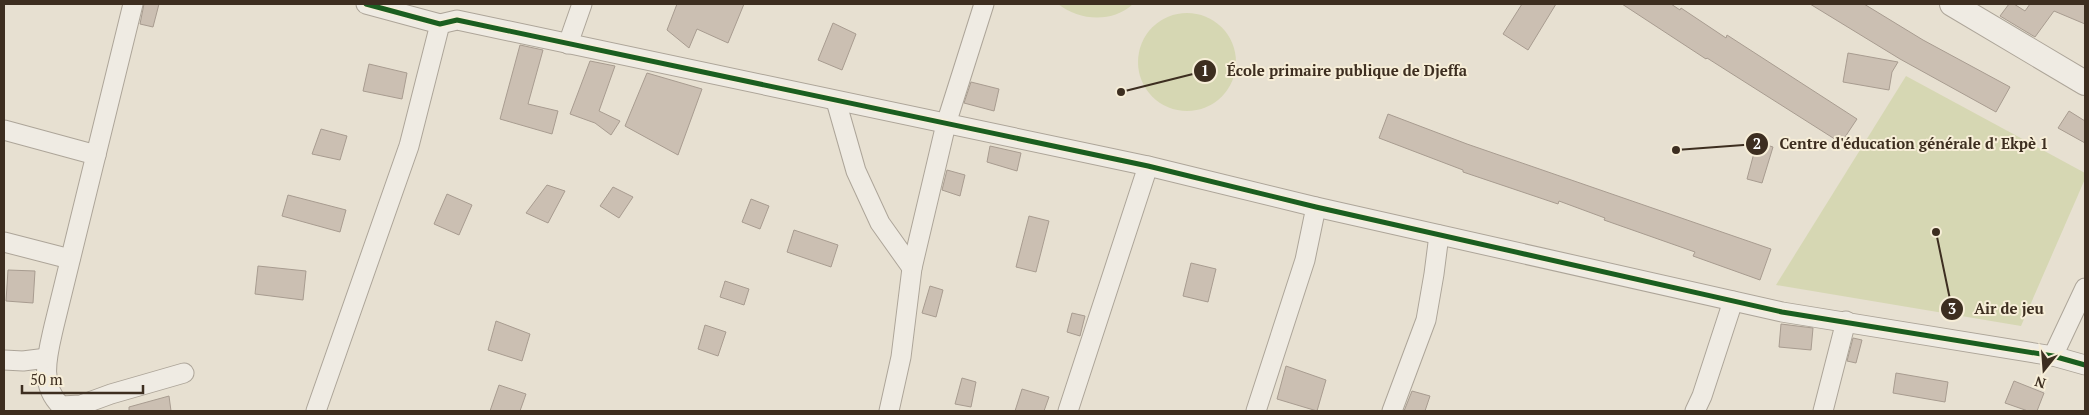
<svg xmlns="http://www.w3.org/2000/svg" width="2089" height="415" viewBox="0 0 2089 415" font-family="'PT Serif',serif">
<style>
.green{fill:#d6d7b3}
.building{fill:#cbbfb2;stroke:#a89c90}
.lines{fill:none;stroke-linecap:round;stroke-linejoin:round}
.minor-casing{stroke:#ada599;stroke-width:21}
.tertiary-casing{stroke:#ada599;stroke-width:26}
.minor{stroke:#efebe3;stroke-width:19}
.tertiary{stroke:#efebe3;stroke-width:24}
.cycleway-casing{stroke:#f7eed8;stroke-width:8}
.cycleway{stroke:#1b5e20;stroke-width:5}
.leader{fill:none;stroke:#3d2e20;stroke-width:2}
.callout-dot{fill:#3d2e20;stroke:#f7eed8;stroke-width:2}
.mark-label{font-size:15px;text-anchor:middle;font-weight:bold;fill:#fff}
.callout-label{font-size:15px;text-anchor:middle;font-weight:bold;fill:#3d2e20;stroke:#f7eed8;stroke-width:4;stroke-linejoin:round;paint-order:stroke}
</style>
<rect width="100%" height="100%" fill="#e7e0d1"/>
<g class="green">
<path d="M1058 4H1133C1113 23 1079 21 1058 4Z"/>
<circle cx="1187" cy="62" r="49"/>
<polygon points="1906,76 2085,173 2085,179 2021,326 1776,285"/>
</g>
<g class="building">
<polygon points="144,4 159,4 153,27 140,24"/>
<polygon points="677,4 744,4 728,43 697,29 689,48 667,30"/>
<polygon points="1522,4 1556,4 1528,50 1503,34"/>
<polygon points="1622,4 1671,4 1680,10 1681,8 1726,38 1727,35 1857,119 1841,143 1707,58 1706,59"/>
<polygon points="1810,4 1864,4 1923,40 2010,87 1996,112 1900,59"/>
<polygon points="2009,4 2014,4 2025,11 2030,4 2085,4 2085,24 2054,11 2035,37 2000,16"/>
<polygon points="833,23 856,34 842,70 818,60"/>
<polygon points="520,45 543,50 528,104 558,111 552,134 500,119"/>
<polygon points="1848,53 1898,62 1892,72 1889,90 1843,82"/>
<polygon points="590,61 615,66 599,111 620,121 611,135 595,123 570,114"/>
<polygon points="369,64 407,73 402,99 363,91"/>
<polygon points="647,73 702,89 678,155 625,126"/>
<polygon points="971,82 999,89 994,111 964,103"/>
<polygon points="2069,111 2085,121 2085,143 2058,128"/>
<polygon points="1388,114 1467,144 1771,249 1760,280 1693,256 1695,252 1604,220 1605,218 1559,201 1558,204 1463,172 1463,170 1379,138"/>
<polygon points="321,129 347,136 340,160 312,154"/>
<polygon points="1757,142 1773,147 1762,183 1747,179"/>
<polygon points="990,146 1021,153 1017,171 987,162"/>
<polygon points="947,170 965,175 960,196 942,190"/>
<polygon points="547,185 565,191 548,223 526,213"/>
<polygon points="613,187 633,197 619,218 600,206"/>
<polygon points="447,194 472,205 459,235 434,224"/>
<polygon points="288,195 346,210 340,232 282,216"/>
<polygon points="751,199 769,206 760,229 742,222"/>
<polygon points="1029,216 1049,221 1036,272 1016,267"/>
<polygon points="794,230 838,245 831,267 787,252"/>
<polygon points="1191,263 1216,269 1208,302 1183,296"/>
<polygon points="258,266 306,271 303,300 255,294"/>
<polygon points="8,270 35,271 33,303 6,301"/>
<polygon points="725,281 749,289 744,305 720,297"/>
<polygon points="930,286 943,290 936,317 922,313"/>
<polygon points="1072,313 1085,316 1080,336 1067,332"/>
<polygon points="496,321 530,334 522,361 488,350"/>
<polygon points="1781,324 1813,328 1811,350 1779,347"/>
<polygon points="705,325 726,332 718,356 698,349"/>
<polygon points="1853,338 1862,340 1856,363 1847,361"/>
<polygon points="1286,366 1326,380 1317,411 1277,399"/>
<polygon points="1896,373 1948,382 1945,402 1893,393"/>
<polygon points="962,378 976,382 971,407 955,404"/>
<polygon points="2014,381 2044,393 2037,411 2028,411 2005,403"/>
<polygon points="499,385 526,394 520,411 490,411"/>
<polygon points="1022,389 1049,397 1044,411 1015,411"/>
<polygon points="1412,391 1430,396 1425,411 1404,411"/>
<polygon points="169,396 171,411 129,411 129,407"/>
</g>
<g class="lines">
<g class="minor-casing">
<g id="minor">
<path d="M133 4 54 326C48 353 38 384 61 406L81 405 111 394 184 373"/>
<polyline points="366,4 440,24 457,20 1148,166 1316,207 1782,312 2053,356 2085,365"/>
<polyline points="568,44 582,4"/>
<polyline points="836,101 856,171 880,223 912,268"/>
<polyline points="4,130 96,155"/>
<polyline points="4,242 70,259"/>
<polyline points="2053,356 2085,288"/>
<polyline points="4,360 23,361 47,358"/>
<polyline points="316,411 409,146 440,24"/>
<polyline points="889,411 901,357 912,268 946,124 984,4"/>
<polyline points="1068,411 1148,166"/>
<polyline points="1256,411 1305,260 1316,207"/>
<polyline points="1392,411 1426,320 1434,274 1439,235"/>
<polyline points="1695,411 1702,396 1733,301"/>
<polyline points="1823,411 1846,321"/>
</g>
</g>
<g class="tertiary-casing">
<polyline id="tertiary" points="1952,4 2085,83"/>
</g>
<use href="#minor" class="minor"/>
<use href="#tertiary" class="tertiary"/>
<g class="cycleway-casing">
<polyline id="cycleway" points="366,4 440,24 457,20 1148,166 1316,207 1782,312 2053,356 2085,365"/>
</g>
<use href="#cycleway" class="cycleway"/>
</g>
<path class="leader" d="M1121 92L1205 71M1676 150L1757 144M1936 232L1952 309"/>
<g class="callout-dot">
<circle cx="1121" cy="92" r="5"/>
<circle cx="1676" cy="150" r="5"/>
<circle cx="1936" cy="232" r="5"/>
<circle cx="1205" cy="71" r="12"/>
<circle cx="1757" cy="144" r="12"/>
<circle cx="1952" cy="309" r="12"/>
</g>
<g class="mark-label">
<text x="1205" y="76">1</text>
<text x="1757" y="149">2</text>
<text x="1952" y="314">3</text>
</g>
<g class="callout-label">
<text x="1347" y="76">École primaire publique de Djeffa</text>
<text x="1914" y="149">Centre d'éducation générale d' Ekpè 1</text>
<text x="2009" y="314">Air de jeu</text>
</g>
<rect width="2089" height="415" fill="none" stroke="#3d2e20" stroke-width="10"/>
<g transform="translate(2044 370) rotate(197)" stroke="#f7eed8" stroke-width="4" paint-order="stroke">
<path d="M0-4L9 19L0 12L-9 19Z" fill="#3d2e20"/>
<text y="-8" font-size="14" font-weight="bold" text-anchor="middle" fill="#3d2e20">N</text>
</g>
<path d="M22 385v8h121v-8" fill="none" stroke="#3d2e20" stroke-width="2.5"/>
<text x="30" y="385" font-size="15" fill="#3d2e20" stroke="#f7eed8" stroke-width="4" paint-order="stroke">50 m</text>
</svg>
